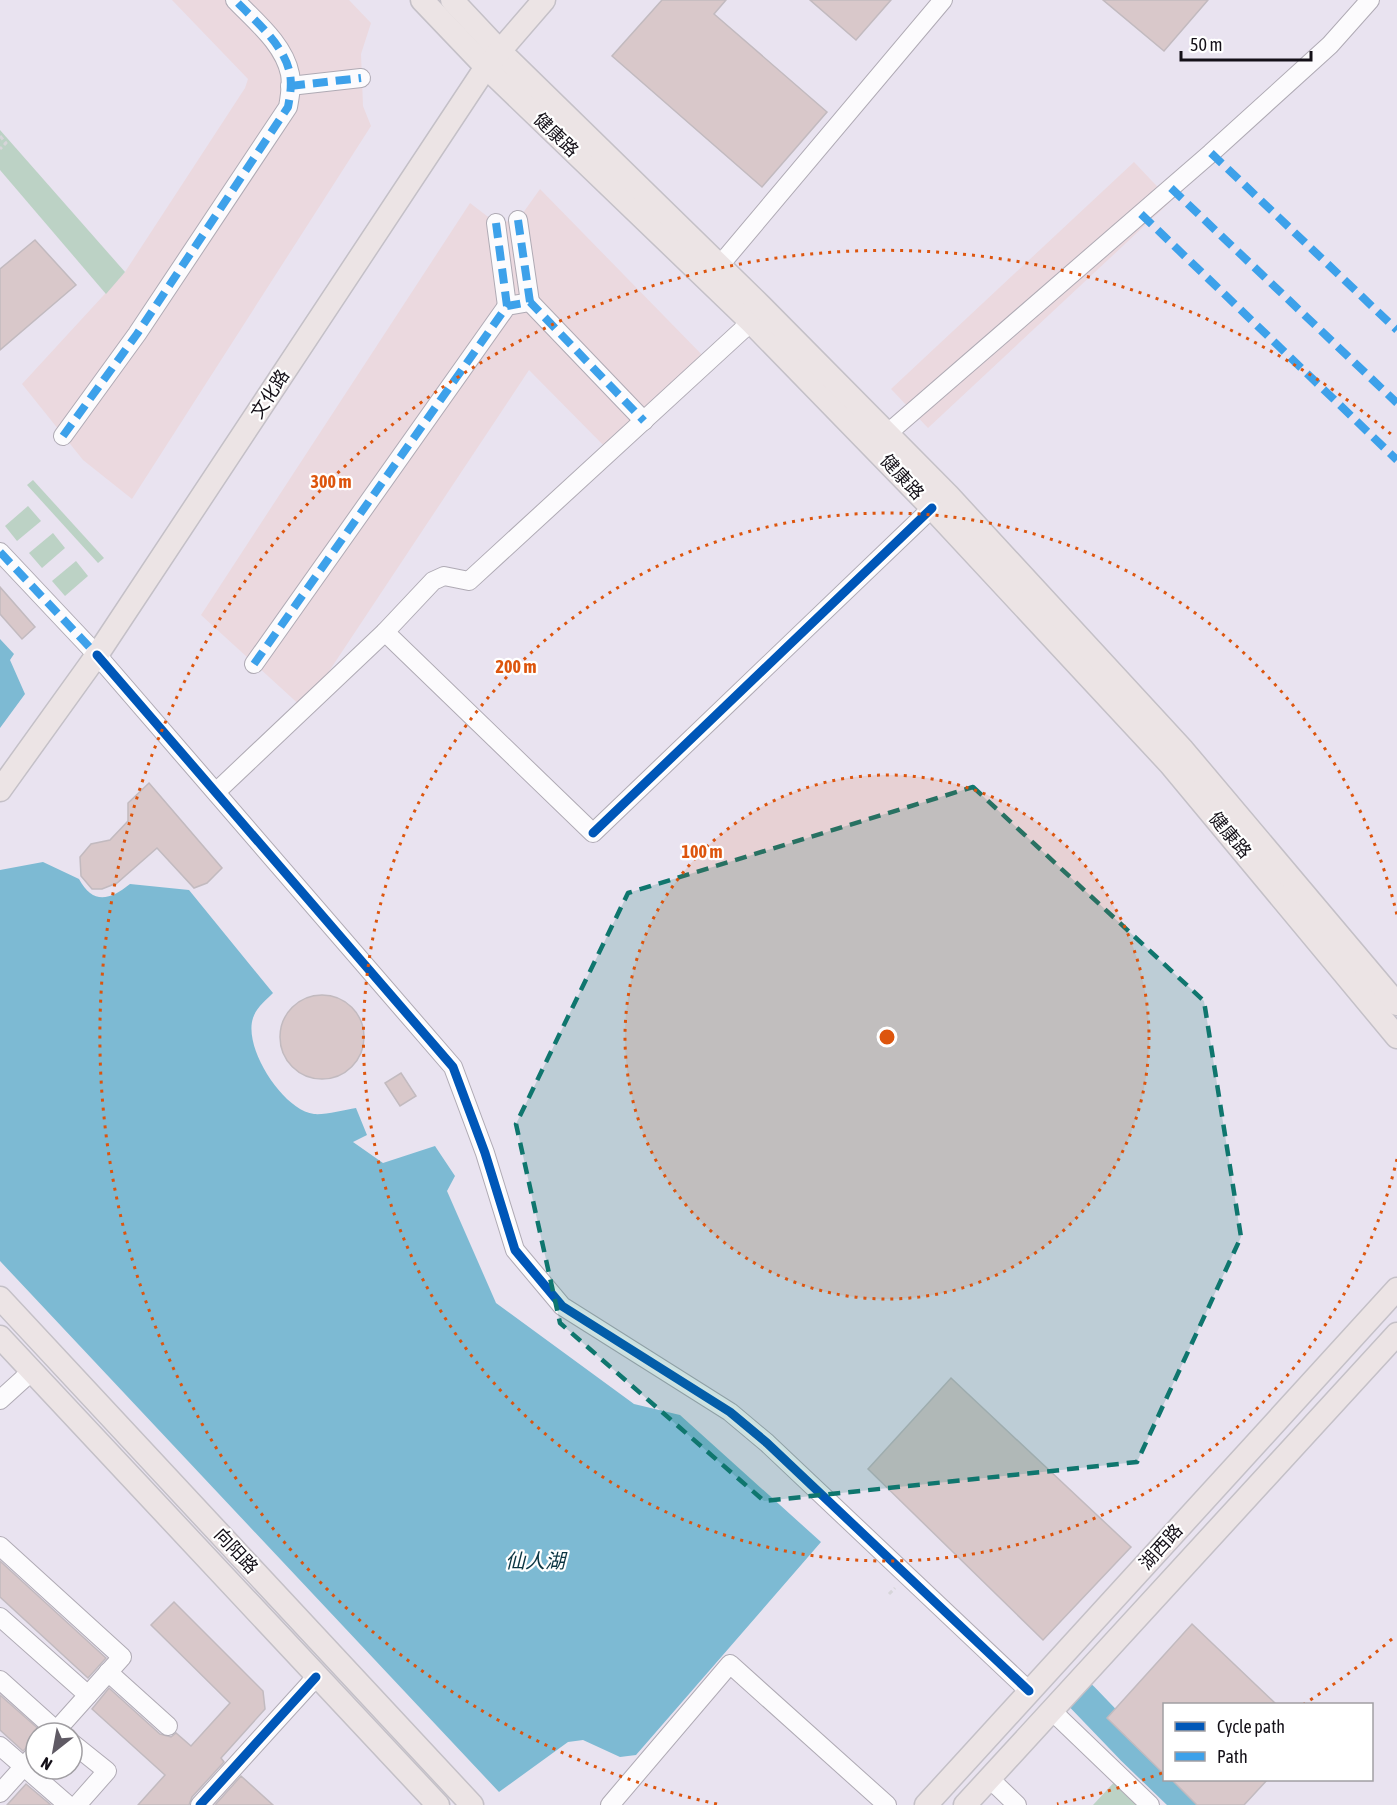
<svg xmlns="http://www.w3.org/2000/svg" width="1397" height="1805" viewBox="0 0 1397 1805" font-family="'Asap Condensed','Noto Sans SC',sans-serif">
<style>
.commercial{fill:#ebd9df}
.green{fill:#bcd2c5}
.water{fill:#7dbad3}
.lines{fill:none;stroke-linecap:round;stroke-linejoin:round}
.river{stroke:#7dbad3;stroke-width:32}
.building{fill:#d9c8ca;stroke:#c2babf;stroke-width:1.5}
.minor-casing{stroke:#afaab4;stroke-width:20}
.major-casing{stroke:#c4c0c7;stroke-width:25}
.path{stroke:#d6d5d9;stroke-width:3;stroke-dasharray:4.5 3;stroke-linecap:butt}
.minor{stroke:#fcfbfd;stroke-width:18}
.major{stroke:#ece4e5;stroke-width:22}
.quiet{stroke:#3da1ea;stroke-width:8;stroke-dasharray:15 8;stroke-linecap:butt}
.cycleway-casing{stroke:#fff;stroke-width:13}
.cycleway{stroke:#0057b8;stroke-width:9}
.marked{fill:#0f766e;fill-opacity:0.2;stroke:#0f766e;stroke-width:4.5;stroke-dasharray:12 8;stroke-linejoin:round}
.ring{fill:none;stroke:#dd550d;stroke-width:3;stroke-dasharray:3 6}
.labels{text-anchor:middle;stroke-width:4.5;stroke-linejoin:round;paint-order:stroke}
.street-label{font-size:18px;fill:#141018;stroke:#fff}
.water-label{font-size:20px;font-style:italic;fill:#0b3542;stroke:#fff}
.centre{fill:#dd550d;stroke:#fff;stroke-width:3}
.ring-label{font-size:18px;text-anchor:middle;font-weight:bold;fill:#dd550d;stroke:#fff;stroke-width:4.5;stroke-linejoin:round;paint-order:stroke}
</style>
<rect width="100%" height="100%" fill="#e9e3f0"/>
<g class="commercial">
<polygon points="172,0 349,0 371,23 361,54 363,106 371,126 132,499 83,460 22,384 125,272 245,88 248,79"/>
<polygon points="1134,162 1171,201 928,428 891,389"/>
<polygon points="540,189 708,361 610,452 529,370 304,709 201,615 470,203 496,223 518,220"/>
</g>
<g class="green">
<polygon points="0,130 125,272 106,294 0,170"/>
<polygon points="33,480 104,558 98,563 27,485"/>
<polygon points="28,506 41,521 17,541 5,526"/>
<polygon points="53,533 65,548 42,568 29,553"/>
<polygon points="76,561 88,576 65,596 52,581"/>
<polygon points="1120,1776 1150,1805 1093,1805"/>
</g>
<g class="water">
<polygon points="0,639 14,654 10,660 25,694 0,728"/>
<path d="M43 862 79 879C93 905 110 900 130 884L189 890 273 993C266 1000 256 1008 253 1018 243 1048 283 1110 314 1114 325 1115 344 1110 356 1108L367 1135 353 1142 383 1163 435 1146 455 1176 447 1191 496 1303 634 1404 680 1415 821 1542 636 1755 620 1757 583 1740 568 1742 499 1792 0 1261V870Z"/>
</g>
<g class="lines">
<polyline class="river" points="1083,1698 1132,1749 1190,1805"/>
</g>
<g class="building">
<polygon points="662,0 726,0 714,14 827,112 762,187 612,56"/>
<polygon points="810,0 891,0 856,40"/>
<polygon points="1103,0 1208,0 1164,51"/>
<polygon points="35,240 76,285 0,350 0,269"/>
<polygon points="0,587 35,627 22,639 0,614"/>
<polygon points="149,783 222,868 207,883 194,888 157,848 117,883 102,889 92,889 81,876 80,857 91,844 110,840 128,821 128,803"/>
<circle cx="322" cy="1037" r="42"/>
<polygon points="401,1073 416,1096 400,1106 385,1083"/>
<polygon points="951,1378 1131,1547 1043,1640 868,1469"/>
<polygon points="0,1561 106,1658 88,1678 0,1597"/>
<polygon points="174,1602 263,1691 265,1709 221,1758 224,1762 192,1797 189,1805 138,1805 165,1775 92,1709 105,1693 109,1688 160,1734 171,1737 176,1733 191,1746 230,1703 151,1625"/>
<polygon points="1192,1624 1276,1704 1164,1704 1164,1774 1107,1718"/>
<polygon points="0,1695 42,1732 36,1733 36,1738 23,1751 0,1730"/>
<polygon points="241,1776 273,1805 215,1805"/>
<polygon points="1171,1779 1268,1779 1244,1805 1197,1805"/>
<polygon points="26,1784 51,1805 7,1805"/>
</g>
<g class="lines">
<g class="minor-casing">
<g id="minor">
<polyline points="290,86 361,78"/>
<polyline points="518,220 530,302"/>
<polyline points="496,223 507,306"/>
<polyline points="720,265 943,0"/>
<polyline points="888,433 1211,153 1330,45 1370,0"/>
<path d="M63 436 137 334 288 107C290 96 292 85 290 74 284 44 255 21 235 0"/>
<polyline points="0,552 97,655 453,1067 485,1153 515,1250 562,1306 730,1412 767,1443 1029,1691"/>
<polyline points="385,632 593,833 932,508"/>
<polyline points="254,664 507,306 530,302 644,421"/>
<polyline points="216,792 385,632 433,581 444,576 469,581 751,322"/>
<polyline points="0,1400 32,1371"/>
<polyline points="0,1546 122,1657 54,1733"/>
<polyline points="0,1617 88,1695"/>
<polyline points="108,1672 168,1726"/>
<polyline points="0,1680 59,1733"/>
<polyline points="1051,1710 1150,1805"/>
<polyline points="72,1743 107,1771 77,1805"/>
<polyline points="0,1746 68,1805"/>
<polyline points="989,1778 1017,1805"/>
<polyline points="0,1793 36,1753"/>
<polyline points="200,1805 316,1677"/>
<polyline points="610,1805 730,1664 887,1805"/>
</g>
</g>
<g class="major-casing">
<g id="major">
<polyline points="422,0 486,67 751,322 932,508 1170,764 1397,1037"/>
<polyline points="452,0 500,51 761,306 948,495 1183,750 1397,1004"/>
<polyline points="0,790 97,655 486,67 544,0"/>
<polyline points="0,1298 472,1805"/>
<polyline points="0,1337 438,1805"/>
<polyline points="926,1805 1397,1289"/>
<polyline points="965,1805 1397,1334"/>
</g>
</g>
<g class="path">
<polyline points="0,136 6,143 0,149"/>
<polyline points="889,1594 895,1588"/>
</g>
<use href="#minor" class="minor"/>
<use href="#major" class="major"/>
<g class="quiet">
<polyline points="290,86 361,78"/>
<polyline points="1211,153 1397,330"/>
<polyline points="1171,188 1397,403"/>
<polyline points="1141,214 1397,460"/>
<polyline points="518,220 530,302"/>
<polyline points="496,223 507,306"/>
<path d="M63 436 137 334 288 107C290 96 292 85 290 74 284 44 255 21 235 0"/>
<polyline points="0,552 97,655"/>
<polyline points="254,664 507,306 530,302 644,421"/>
</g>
<g class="cycleway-casing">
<g id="cycleway">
<polyline points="97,655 453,1067 485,1153 515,1250 562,1306 730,1412 767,1443 1029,1691"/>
<polyline points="593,833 932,508"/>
<polyline points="200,1805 316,1677"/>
</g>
</g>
<use href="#cycleway" class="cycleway"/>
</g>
<path class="marked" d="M973 787 1204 1001 1241 1237 1137 1462 764 1501 560 1323 516 1124 628 893Z"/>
<circle cx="887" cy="1037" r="262" fill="#dd550d" fill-opacity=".12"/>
<g class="ring">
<circle cx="887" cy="1037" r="262"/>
<path d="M1397 1159A524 524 0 1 1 1397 915"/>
<path d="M1392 1639A786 786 0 0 1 1304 1704M1162 1773A786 786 0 0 1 1057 1804M717 1804A786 786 0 1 1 1392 435"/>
</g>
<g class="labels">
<g class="street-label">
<text transform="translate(556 135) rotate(44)" y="6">健康路</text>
<text transform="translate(270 394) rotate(-57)" y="6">文化路</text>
<text transform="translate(902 477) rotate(47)" y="6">健康路</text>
<text transform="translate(1230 835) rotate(50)" y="6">健康路</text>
<text transform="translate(1161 1547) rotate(-48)" y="6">湖西路</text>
<text transform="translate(236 1551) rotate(47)" y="6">向阳路</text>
</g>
<g class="water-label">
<text x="535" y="1568">仙人湖</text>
</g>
</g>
<circle cx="887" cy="1037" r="9" class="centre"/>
<g class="ring-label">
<text x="331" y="488">300 m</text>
<text x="516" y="673">200 m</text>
<text x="702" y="858">100 m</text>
</g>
<rect x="1163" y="1703" width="210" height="78" fill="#ffffff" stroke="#a19fa3" stroke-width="1.5"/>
<rect x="1175" y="1722" width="30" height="9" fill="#0057b8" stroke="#a19fa3" stroke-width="1.5"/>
<text x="1217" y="1733" font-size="18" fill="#141018">Cycle path</text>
<rect x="1175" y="1752" width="30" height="9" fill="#3da1ea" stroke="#a19fa3" stroke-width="1.5"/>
<text x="1217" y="1763" font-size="18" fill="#141018">Path</text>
<g transform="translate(54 1751) rotate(211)"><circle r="28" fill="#ffffff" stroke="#a19fa3" stroke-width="1.5"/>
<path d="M0-4.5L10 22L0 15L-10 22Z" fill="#5f5a64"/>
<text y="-9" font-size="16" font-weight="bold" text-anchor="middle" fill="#141018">N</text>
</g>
<path d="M1181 51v9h130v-9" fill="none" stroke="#141018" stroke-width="3"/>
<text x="1190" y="51" font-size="18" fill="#141018" stroke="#ffffff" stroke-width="4.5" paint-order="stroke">50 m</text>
</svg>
